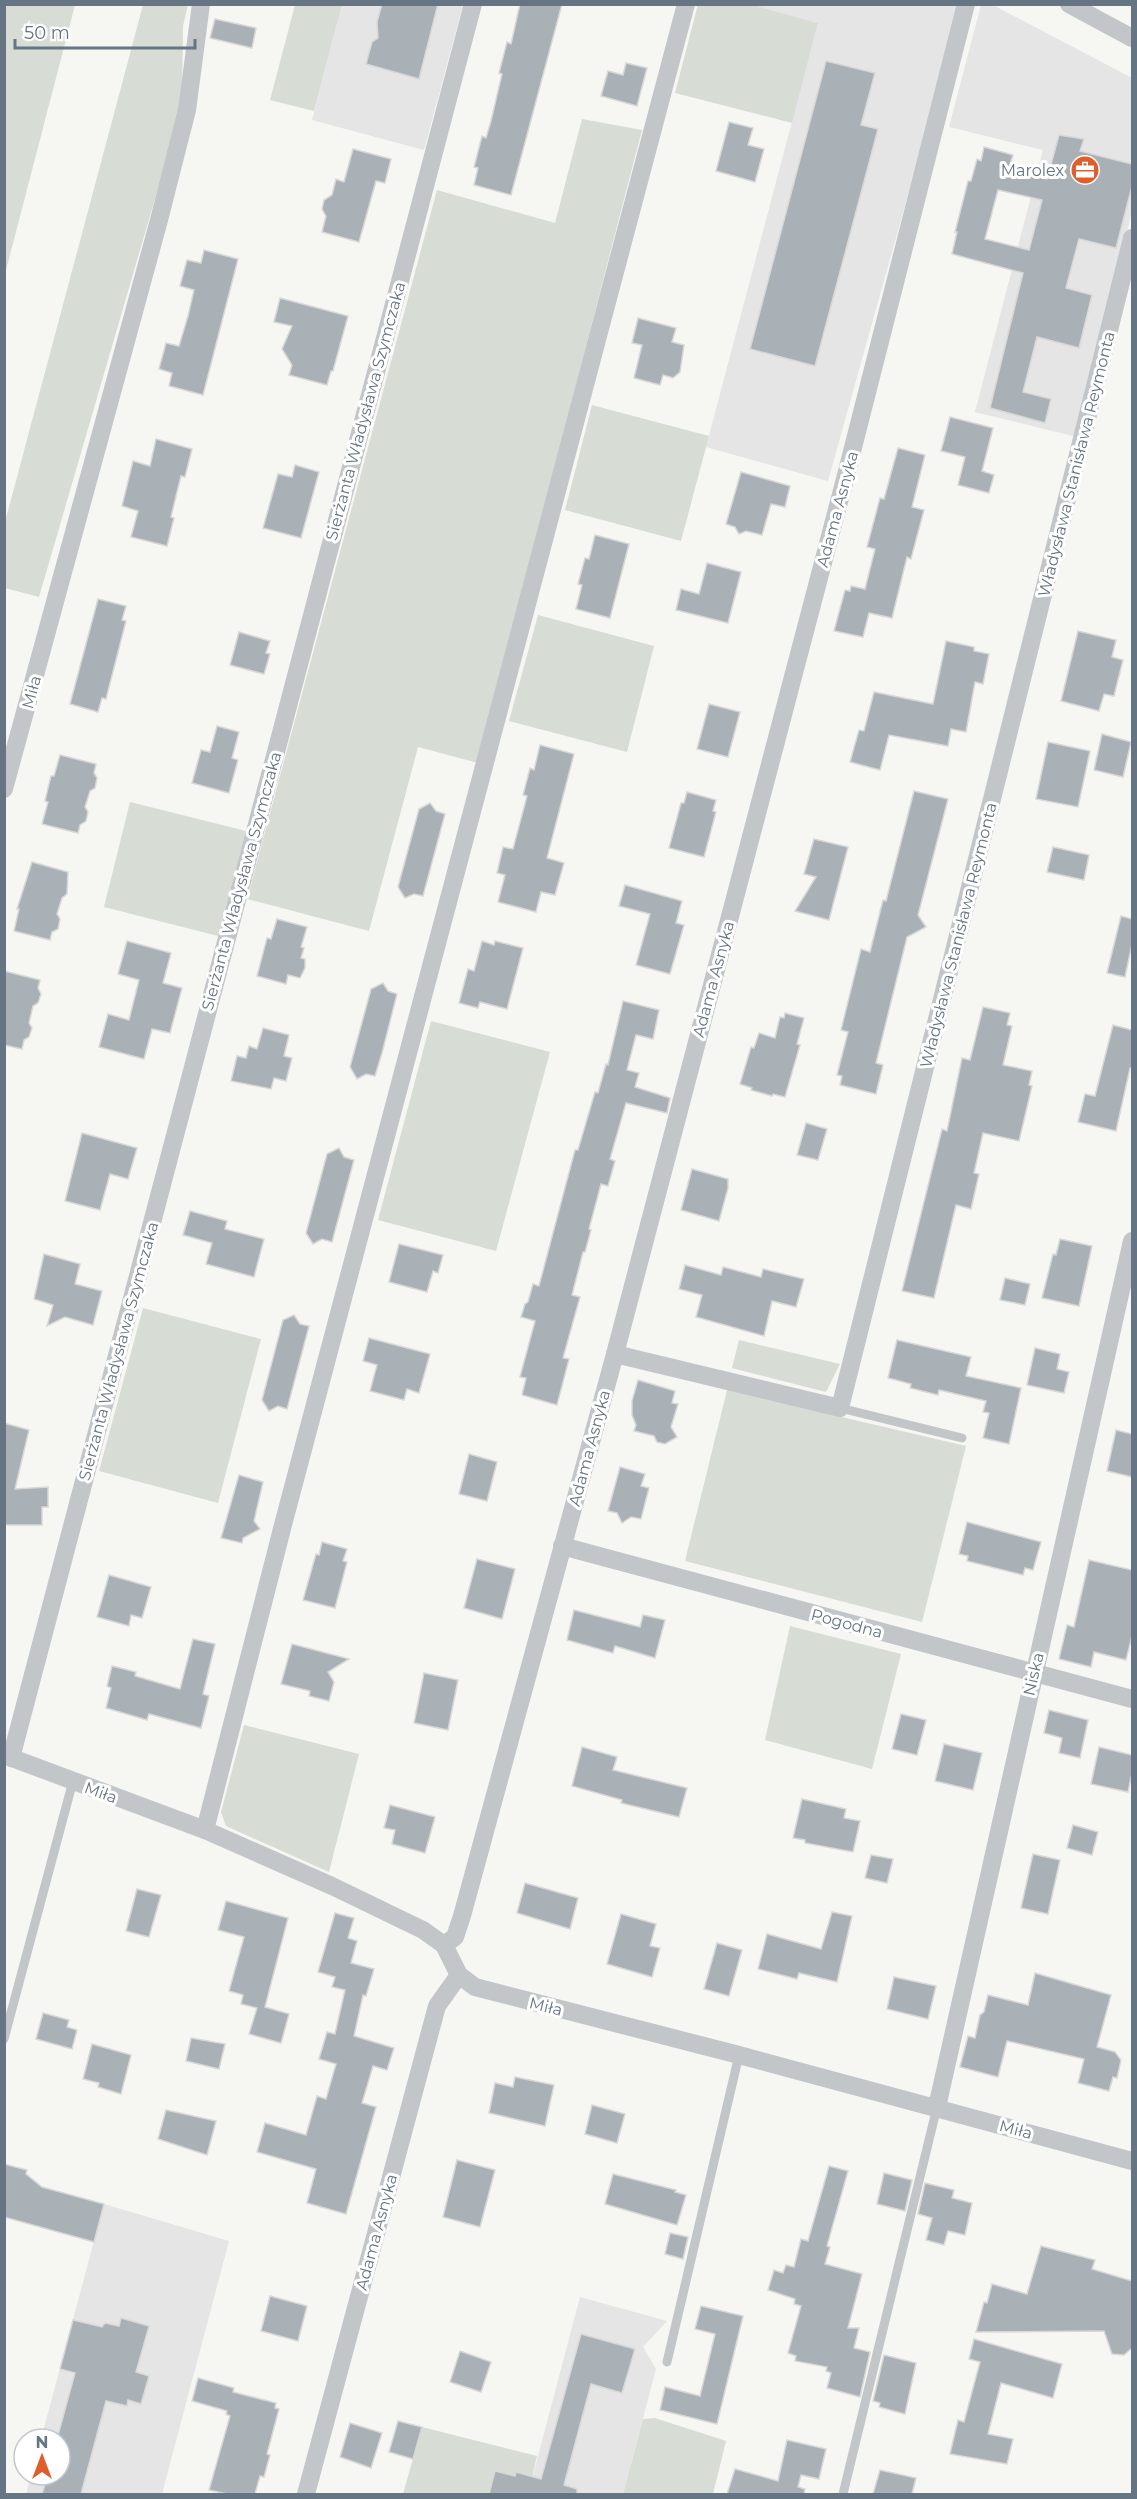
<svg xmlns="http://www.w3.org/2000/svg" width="1137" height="2499" viewBox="0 0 1137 2499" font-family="Montserrat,sans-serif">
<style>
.built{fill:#e4e5e4}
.green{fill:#d7ddd4}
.building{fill:#a9b0b6;stroke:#d8d8d6;stroke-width:1.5;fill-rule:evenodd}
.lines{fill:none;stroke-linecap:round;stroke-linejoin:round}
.lane{stroke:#c2c6c9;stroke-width:9}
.street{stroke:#c2c6c9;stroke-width:18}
.labels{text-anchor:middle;stroke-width:6;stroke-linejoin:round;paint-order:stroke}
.poi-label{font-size:16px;fill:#667583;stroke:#fff;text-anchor:end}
.street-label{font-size:16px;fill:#667583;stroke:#fff}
</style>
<rect width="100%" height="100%" fill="#f6f6f3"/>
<g class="built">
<polygon points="342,5 463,5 424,150 312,120"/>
<polygon points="753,5 961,5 828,481 706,447 818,23"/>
<polygon points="981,5 993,5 1132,78 1132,211 1077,437 975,412 1043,150 949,127"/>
<polygon points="104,2204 229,2241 162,2494 26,2494 31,2475 60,2475 60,2439 41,2439"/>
<polygon points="580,2297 667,2321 643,2347 656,2369 623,2494 528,2494"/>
</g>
<g class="green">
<polygon points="698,4 753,5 818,23 792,123 675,93"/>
<polygon points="4,5 75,5 5,274 4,274"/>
<polygon points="143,5 188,5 183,26 182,106 39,597 5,588 5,522"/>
<polygon points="295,5 342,5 314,111 270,100"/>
<polygon points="582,119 642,130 478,763 418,747 369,931 247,899 437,190 555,223"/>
<polygon points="592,405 709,436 681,541 565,510"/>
<polygon points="538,615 654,646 627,752 509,721"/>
<polygon points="130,802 246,831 218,936 104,907"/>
<polygon points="431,1021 550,1052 496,1251 378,1220"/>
<polygon points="143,1308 261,1339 218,1503 99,1471"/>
<polygon points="739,1340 840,1364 826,1392 732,1368"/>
<polygon points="728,1386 846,1418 966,1446 922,1622 685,1561"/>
<polygon points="790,1626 901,1654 872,1769 765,1740"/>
<polygon points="244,1725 359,1754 329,1872 226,1826 221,1812"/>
<polygon points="655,2418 726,2441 713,2494 623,2494 643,2419"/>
<polygon points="422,2427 537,2456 528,2494 403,2494"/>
</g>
<g class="building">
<polygon points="382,4 438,4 419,79 366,64 372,42 378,38 377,22"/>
<polygon points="520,4 562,4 511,195 474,185 478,168 474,167 482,136 486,138 491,121 502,74 499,73 507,42 511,44"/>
<polygon points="215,19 256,28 252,48 210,38"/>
<polygon points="826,61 875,73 861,125 878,129 815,366 750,349"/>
<polygon points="626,63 647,68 637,106 601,96 608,71 623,75"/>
<polygon points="729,122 753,128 748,145 764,149 755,182 716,171"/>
<path d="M1059 135 1084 139 1080 151 1132 164V186L1116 248 1079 239 1066 288 1092 295 1079 348 1037 337 1023 392 1051 399 1045 423 990 408 1023 273 952 254 957 232H955L968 181H971L977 159 981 161 984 147 1013 155 1009 168 1047 179ZM998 190 1042 200 1029 250 985 239Z"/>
<polygon points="353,149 391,159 385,183 376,181 359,242 322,232 326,216 322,209 324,200 332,195 336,179 344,182"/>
<polygon points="204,250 238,259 203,395 169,386 172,373 159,369 166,343 179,346 188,316 194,290 180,286 187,260 201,263"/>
<polygon points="280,298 348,316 333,371 331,371 327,385 289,375 292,365 282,349 292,326 274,322"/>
<polygon points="638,318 676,328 672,342 684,345 680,372 673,378 663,375 660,385 634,378 642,345 632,343"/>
<polygon points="950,417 993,428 982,471 994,475 989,493 958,485 965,457 941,451"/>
<polygon points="156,439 192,449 185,477 181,476 176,496 171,517 174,518 167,546 131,537 138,511 122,506 133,461 150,466"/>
<polygon points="898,448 925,455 912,507 924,510 911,559 907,557 892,618 869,613 863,637 834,631 845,590 850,591 851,586 865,589 875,549 867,547 880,498 884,499"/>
<polygon points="295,465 319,472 301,538 263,528 278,474 292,477"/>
<polygon points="741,472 790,486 785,507 771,504 762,535 746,531 739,534 735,527 726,524"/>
<polygon points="595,535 629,544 610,618 576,609 582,585 578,584 585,558 589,559"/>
<polygon points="707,563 741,572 728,623 676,610 681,589 699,594"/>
<polygon points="98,599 126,606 122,620 126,621 106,699 102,698 98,712 70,704"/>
<polygon points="1078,631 1116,640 1112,657 1123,660 1114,696 1104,694 1099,711 1061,701"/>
<polygon points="239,632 270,641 266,653 270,654 264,674 230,665"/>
<polygon points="946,641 974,647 974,651 989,654 983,684 975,682 966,732 951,729 948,746 889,735 880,770 850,762 859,730 864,731 874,692 933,704"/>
<polygon points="709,704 740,712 728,757 697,749"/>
<polygon points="217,726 239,732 232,758 238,760 229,793 192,783 201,750 210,752"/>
<polygon points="1102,734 1131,742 1123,777 1094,770"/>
<polygon points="1048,742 1090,751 1078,807 1036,799"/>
<polygon points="540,745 574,754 547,858 564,863 555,895 541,892 536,912 498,902 505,875 497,873 503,847 513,849 527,796 523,795 530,768 534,770"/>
<polygon points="60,755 96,764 94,773 97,778 95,788 90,791 85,807 88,812 86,821 80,825 78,833 42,824 48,802 45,801 48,788 51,776 54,776"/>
<polygon points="914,791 948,799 918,915 926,927 907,937 876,1063 883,1065 876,1094 840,1085 842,1076 837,1075 848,1032 841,1030 861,949 870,952 883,900 886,901"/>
<polygon points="687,792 716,800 713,811 716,812 704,857 669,848 681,803 684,803"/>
<polygon points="430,803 436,811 445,814 423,896 414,894 405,898 398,887 419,809"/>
<polygon points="814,839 848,847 829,920 795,911 816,877 804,874"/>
<polygon points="1053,847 1089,855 1084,880 1047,872"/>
<polygon points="32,862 68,872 67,894 62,898 57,914 60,919 58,929 52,932 50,940 14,931 19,909 17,909"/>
<polygon points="625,885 682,901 676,923 684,925 670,974 636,965 650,914 619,906"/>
<polygon points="1121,916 1132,919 1132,944 1125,977 1107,973"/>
<polygon points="277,919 307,927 301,947 304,948 301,958 305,959 305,968 300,978 288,975 286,984 257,976 267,938 271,939"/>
<polygon points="127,941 171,953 163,983 182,988 170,1033 152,1029 144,1059 99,1047 108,1014 129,1020 139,980 118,974"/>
<polygon points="482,941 494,945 495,941 523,948 507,1009 480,1002 478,1008 459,1003 468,969 474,971"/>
<polygon points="4,971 40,980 38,988 41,994 38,1003 33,1006 29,1023 32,1028 29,1037 24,1040 22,1049 4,1045"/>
<polygon points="383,983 388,991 397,994 382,1053 375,1076 366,1074 357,1079 350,1067 371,989"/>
<polygon points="623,1001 659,1010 653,1039 636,1035 627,1070 639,1073 635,1087 670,1098 667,1113 626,1103 610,1159 615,1161 608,1186 601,1184 589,1229 591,1230 585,1252 583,1252 572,1295 580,1297 563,1358 569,1359 557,1405 522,1395 526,1378 520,1377 535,1321 521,1317 525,1304 528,1302 533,1284 539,1286 575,1150 578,1150 595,1092 598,1093 606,1064 608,1065"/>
<polygon points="983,1007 1010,1013 1007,1025 1012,1026 1003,1065 1032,1071 1029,1085 1032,1086 1019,1141 983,1133 974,1173 979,1174 971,1209 956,1205 934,1298 902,1291 942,1129 947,1131 962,1058 970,1060"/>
<polygon points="785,1013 804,1018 797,1044 800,1045 785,1097 773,1094 772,1096 751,1090 752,1088 740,1084 751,1047 754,1048 759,1033 775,1038 780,1017 784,1018"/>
<polygon points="1113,1025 1132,1030 1132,1068 1130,1068 1116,1131 1078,1122 1085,1094 1095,1096"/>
<polygon points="263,1028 289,1035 284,1056 292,1058 286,1081 274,1078 271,1089 231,1081 237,1056 246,1058 249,1046 257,1049"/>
<polygon points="806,1123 827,1129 818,1160 797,1155"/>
<polygon points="82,1133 137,1148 128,1179 110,1174 100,1210 65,1201"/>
<polygon points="339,1148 344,1157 354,1160 332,1242 322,1239 313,1244 306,1233 327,1154"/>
<polygon points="692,1169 728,1179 728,1188 719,1221 681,1210"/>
<polygon points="190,1211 227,1221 225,1229 264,1239 254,1277 206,1264 212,1243 183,1235"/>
<polygon points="1060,1239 1092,1246 1079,1306 1042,1298 1053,1254 1056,1255"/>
<polygon points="399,1244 443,1255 438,1273 433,1271 427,1292 389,1282"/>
<polygon points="44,1254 80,1264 75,1284 102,1291 93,1325 65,1317 47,1326 53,1305 34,1299"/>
<polygon points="685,1265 721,1275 723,1267 761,1277 763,1269 804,1279 796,1307 772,1301 764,1336 696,1317 702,1295 679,1289"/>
<polygon points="1005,1278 1030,1284 1025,1305 1000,1300"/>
<polygon points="294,1315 300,1324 309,1326 287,1409 278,1406 269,1411 262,1400 283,1320"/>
<polygon points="369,1338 430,1354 419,1393 407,1389 404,1400 370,1391 377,1365 363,1361"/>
<polygon points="897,1340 971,1357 966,1376 1021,1388 1009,1444 983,1438 989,1413 983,1412 986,1401 939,1390 938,1395 910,1388 911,1384 888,1378"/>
<polygon points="1035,1348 1060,1354 1057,1369 1069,1372 1064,1393 1027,1385"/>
<polygon points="638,1380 675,1391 672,1403 678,1404 671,1427 677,1437 665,1444 657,1442 654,1436 634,1431 636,1425 632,1415 632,1401"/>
<polygon points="4,1423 29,1430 15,1489 48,1487 48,1507 42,1507 42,1525 4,1525"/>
<polygon points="1116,1430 1132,1434 1132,1477 1107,1471"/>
<polygon points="469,1454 497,1462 487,1501 459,1494"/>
<polygon points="620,1467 645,1474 641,1486 649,1488 641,1519 631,1517 622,1523 617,1513 608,1511"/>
<polygon points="239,1475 263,1482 254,1521 260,1529 243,1538 242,1543 221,1538"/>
<polygon points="967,1522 1041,1542 1033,1570 1025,1568 1023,1575 967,1561 968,1556 959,1554"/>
<polygon points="322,1542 347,1549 343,1561 347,1562 335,1608 303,1600 316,1554 319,1555"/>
<polygon points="477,1559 515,1569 502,1619 464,1608"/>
<polygon points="1089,1560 1132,1570 1132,1636 1126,1660 1094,1652 1091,1667 1059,1659 1067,1625 1074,1627"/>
<polygon points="109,1575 151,1587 142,1618 131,1615 129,1626 97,1617"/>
<polygon points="574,1610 640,1627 643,1615 665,1620 655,1658 615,1646 613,1653 567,1640"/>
<polygon points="193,1639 215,1644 203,1694 209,1696 201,1728 149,1714 147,1720 106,1708 111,1688 107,1686 112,1666 136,1672 135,1676 180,1689"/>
<polygon points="292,1644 349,1659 328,1672 334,1682 329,1701 309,1696 310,1691 281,1684"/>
<polygon points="424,1673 458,1680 448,1730 414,1723"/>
<polygon points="1049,1710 1088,1720 1080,1758 1059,1753 1062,1738 1044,1733"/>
<polygon points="901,1714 926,1720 917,1755 892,1749"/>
<polygon points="944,1744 982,1753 973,1790 935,1781"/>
<polygon points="582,1747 617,1757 613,1770 687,1788 679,1817 621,1803 622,1800 572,1786"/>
<polygon points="1099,1747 1132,1755 1132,1773 1128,1792 1091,1784"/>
<polygon points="802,1799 846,1809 844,1818 860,1821 853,1852 805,1843 805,1840 793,1838"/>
<polygon points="390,1805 435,1817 425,1853 392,1844 395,1830 384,1828"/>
<polygon points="1073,1825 1098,1832 1092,1855 1067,1848"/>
<polygon points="1033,1854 1060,1860 1048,1914 1021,1908"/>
<polygon points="871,1855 893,1859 887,1883 865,1878"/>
<polygon points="525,1883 578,1898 570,1929 517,1913"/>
<polygon points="137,1889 161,1895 149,1937 126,1931"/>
<polygon points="226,1901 288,1918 265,2007 289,2014 281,2043 249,2034 257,2008 241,2004 243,1995 229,1991 244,1937 218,1930"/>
<polygon points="832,1912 852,1916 837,1982 799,1973 797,1979 758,1969 767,1934 821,1949"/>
<polygon points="335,1913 354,1918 348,1938 357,1941 351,1963 374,1969 366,1996 363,1995 354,2036 394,2048 387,2070 373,2066 362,2103 376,2107 346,2214 307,2203 316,2169 257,2152 265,2123 306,2135 317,2096 326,2099 336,2064 319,2059 327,2032 335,2034 345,1990 332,1987 335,1977 318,1972"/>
<polygon points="621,1914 656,1924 650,1946 660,1948 652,1977 607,1964"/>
<polygon points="717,1943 742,1950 729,1996 704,1989"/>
<polygon points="1035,1973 1111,1995 1097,2047 1115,2052 1121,2060 1117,2078 1113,2077 1109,2091 1078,2083 1084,2059 1007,2041 998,2077 960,2067 968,2036 975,2038 980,2015 984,2012 988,1995 1028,2005"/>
<polygon points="894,1977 936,1986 928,2019 887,2009"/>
<polygon points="43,2013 69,2020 67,2027 77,2030 72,2049 36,2039"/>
<polygon points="191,2038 225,2044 219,2069 186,2061"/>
<polygon points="92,2044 131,2055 121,2094 98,2087 99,2083 83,2079"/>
<polygon points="515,2077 554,2085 545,2126 489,2113 495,2083 513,2087"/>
<polygon points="592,2105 625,2114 617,2143 585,2134"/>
<polygon points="166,2110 216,2121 207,2155 158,2139"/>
<polygon points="457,2160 495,2170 480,2227 443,2217"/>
<polygon points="4,2164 27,2170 26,2174 42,2187 104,2204 94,2242 4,2217"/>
<polygon points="829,2166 848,2171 827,2246 830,2247 825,2264 862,2274 848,2328 859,2328 854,2348 870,2352 860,2397 827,2388 831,2373 826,2371 827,2367 795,2361 796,2356 788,2353 801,2306 794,2304 795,2299 768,2290 774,2270 783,2273 786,2265 794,2267 801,2239 808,2241"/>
<polygon points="884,2173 912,2180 905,2211 877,2204"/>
<polygon points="613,2174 676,2190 675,2192 686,2195 677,2225 605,2204"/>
<polygon points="925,2183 954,2190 952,2198 972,2203 965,2235 948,2231 944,2245 926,2240 932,2218 918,2214"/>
<polygon points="670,2233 688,2237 683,2259 665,2254"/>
<polygon points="1041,2246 1095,2260 1092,2269 1132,2281 1132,2348 1124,2355 1112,2354 1104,2331 976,2332 984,2302 987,2303 992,2284 1027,2294"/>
<polygon points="270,2296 307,2306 298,2341 261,2331"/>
<polygon points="701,2306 743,2316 717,2424 660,2410 665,2387 700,2396 715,2334 695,2329"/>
<polygon points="121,2318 149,2326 136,2372 149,2376 141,2404 128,2400 127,2406 106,2401 81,2494 42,2494 48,2475 60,2475 60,2439 57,2439 75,2373 60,2369 73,2320 102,2327 105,2323 119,2326"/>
<polygon points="581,2334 635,2349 622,2393 591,2384 564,2485 577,2489 577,2494 489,2494 495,2471 515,2476 516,2472 541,2479"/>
<polygon points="974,2339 1062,2364 1053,2398 1001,2383 988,2434 1013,2439 1007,2464 950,2454 958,2420 964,2422 980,2362 969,2359"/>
<polygon points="460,2351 491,2362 481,2392 450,2382"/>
<polygon points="884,2355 916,2363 905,2414 879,2407 880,2403 873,2401"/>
<polygon points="198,2378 234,2388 233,2392 276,2403 275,2408 279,2409 267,2454 270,2455 264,2477 260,2476 255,2494 227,2494 209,2490 230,2416 226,2414 227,2411 192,2401"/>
<polygon points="398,2421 422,2427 413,2459 389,2452"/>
<polygon points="350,2423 382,2433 371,2468 340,2457"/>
<polygon points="787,2440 826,2449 819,2479 801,2475 798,2487 805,2489 804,2494 727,2494 735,2469 778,2481"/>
<polygon points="880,2470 916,2478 912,2494 873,2494"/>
</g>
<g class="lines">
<g class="lane">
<polyline points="840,1408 962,1438"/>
<polyline points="4,2039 73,1781"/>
<polyline points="667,2362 739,2055"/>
<polyline points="843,2494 937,2107"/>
</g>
<g class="street">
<polyline points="1069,4 1132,38"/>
<polyline points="4,789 159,220 187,110 201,4"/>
<polyline points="615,1354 840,1408 1132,238"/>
<polyline points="562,1546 1132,1699"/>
<polyline points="4,1755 205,1830 332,1886 423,1930 444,1945 459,1975 475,1987 739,2055 1132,2161"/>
<polyline points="11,1758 473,4"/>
<polyline points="205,1830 284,1521 686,4"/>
<polyline points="444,1945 455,1937 462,1916 615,1354 845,479 966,4"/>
<polyline points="937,2107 1132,1241"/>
<polyline points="306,2494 437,2006 459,1975"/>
</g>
</g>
<defs>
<g id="office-disc" transform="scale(1.5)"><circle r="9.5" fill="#de5f2b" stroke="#fff"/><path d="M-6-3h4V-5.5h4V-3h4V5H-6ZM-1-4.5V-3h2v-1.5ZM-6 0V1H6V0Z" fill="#fff"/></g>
</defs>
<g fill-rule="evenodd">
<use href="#office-disc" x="1085" y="170"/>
</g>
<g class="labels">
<g class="poi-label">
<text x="1064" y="176">Marolex</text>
</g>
<g class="street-label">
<text transform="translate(365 411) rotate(-75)" y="6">Sierżanta Władysława Szymczaka</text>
<text transform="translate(1076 464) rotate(-76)" y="6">Władysława Stanisława Reymonta</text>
<text transform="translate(837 509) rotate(-75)" y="6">Adama Asnyka</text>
<text transform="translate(31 692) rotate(-75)" y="6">Miła</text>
<text transform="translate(241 881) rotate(-75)" y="6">Sierżanta Władysława Szymczaka</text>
<text transform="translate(958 935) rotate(-76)" y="6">Władysława Stanisława Reymonta</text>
<text transform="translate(713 979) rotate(-75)" y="6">Adama Asnyka</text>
<text transform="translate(118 1351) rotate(-75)" y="6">Sierżanta Władysława Szymczaka</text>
<text transform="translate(589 1448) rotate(-75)" y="6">Adama Asnyka</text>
<text transform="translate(847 1623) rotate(15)" y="6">Pogodna</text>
<text transform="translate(1033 1674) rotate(-77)" y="6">Niska</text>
<text transform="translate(101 1792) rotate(20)" y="6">Miła</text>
<text transform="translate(546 2006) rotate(14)" y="6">Miła</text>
<text transform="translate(1016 2129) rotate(15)" y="6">Miła</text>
<text transform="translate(376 2232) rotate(-75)" y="6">Adama Asnyka</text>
</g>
</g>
<rect width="1137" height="2499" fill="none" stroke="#667583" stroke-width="12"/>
<g transform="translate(42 2457)"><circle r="28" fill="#ffffff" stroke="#c2c8cd" stroke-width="1.5"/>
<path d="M0-4.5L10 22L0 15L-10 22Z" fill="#de5f2b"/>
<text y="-9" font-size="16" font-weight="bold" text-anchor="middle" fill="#667583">N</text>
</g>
<path d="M15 39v9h180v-9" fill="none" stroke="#667583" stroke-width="3"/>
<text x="24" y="39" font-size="18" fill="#667583" stroke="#ffffff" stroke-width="4.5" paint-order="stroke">50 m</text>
</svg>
